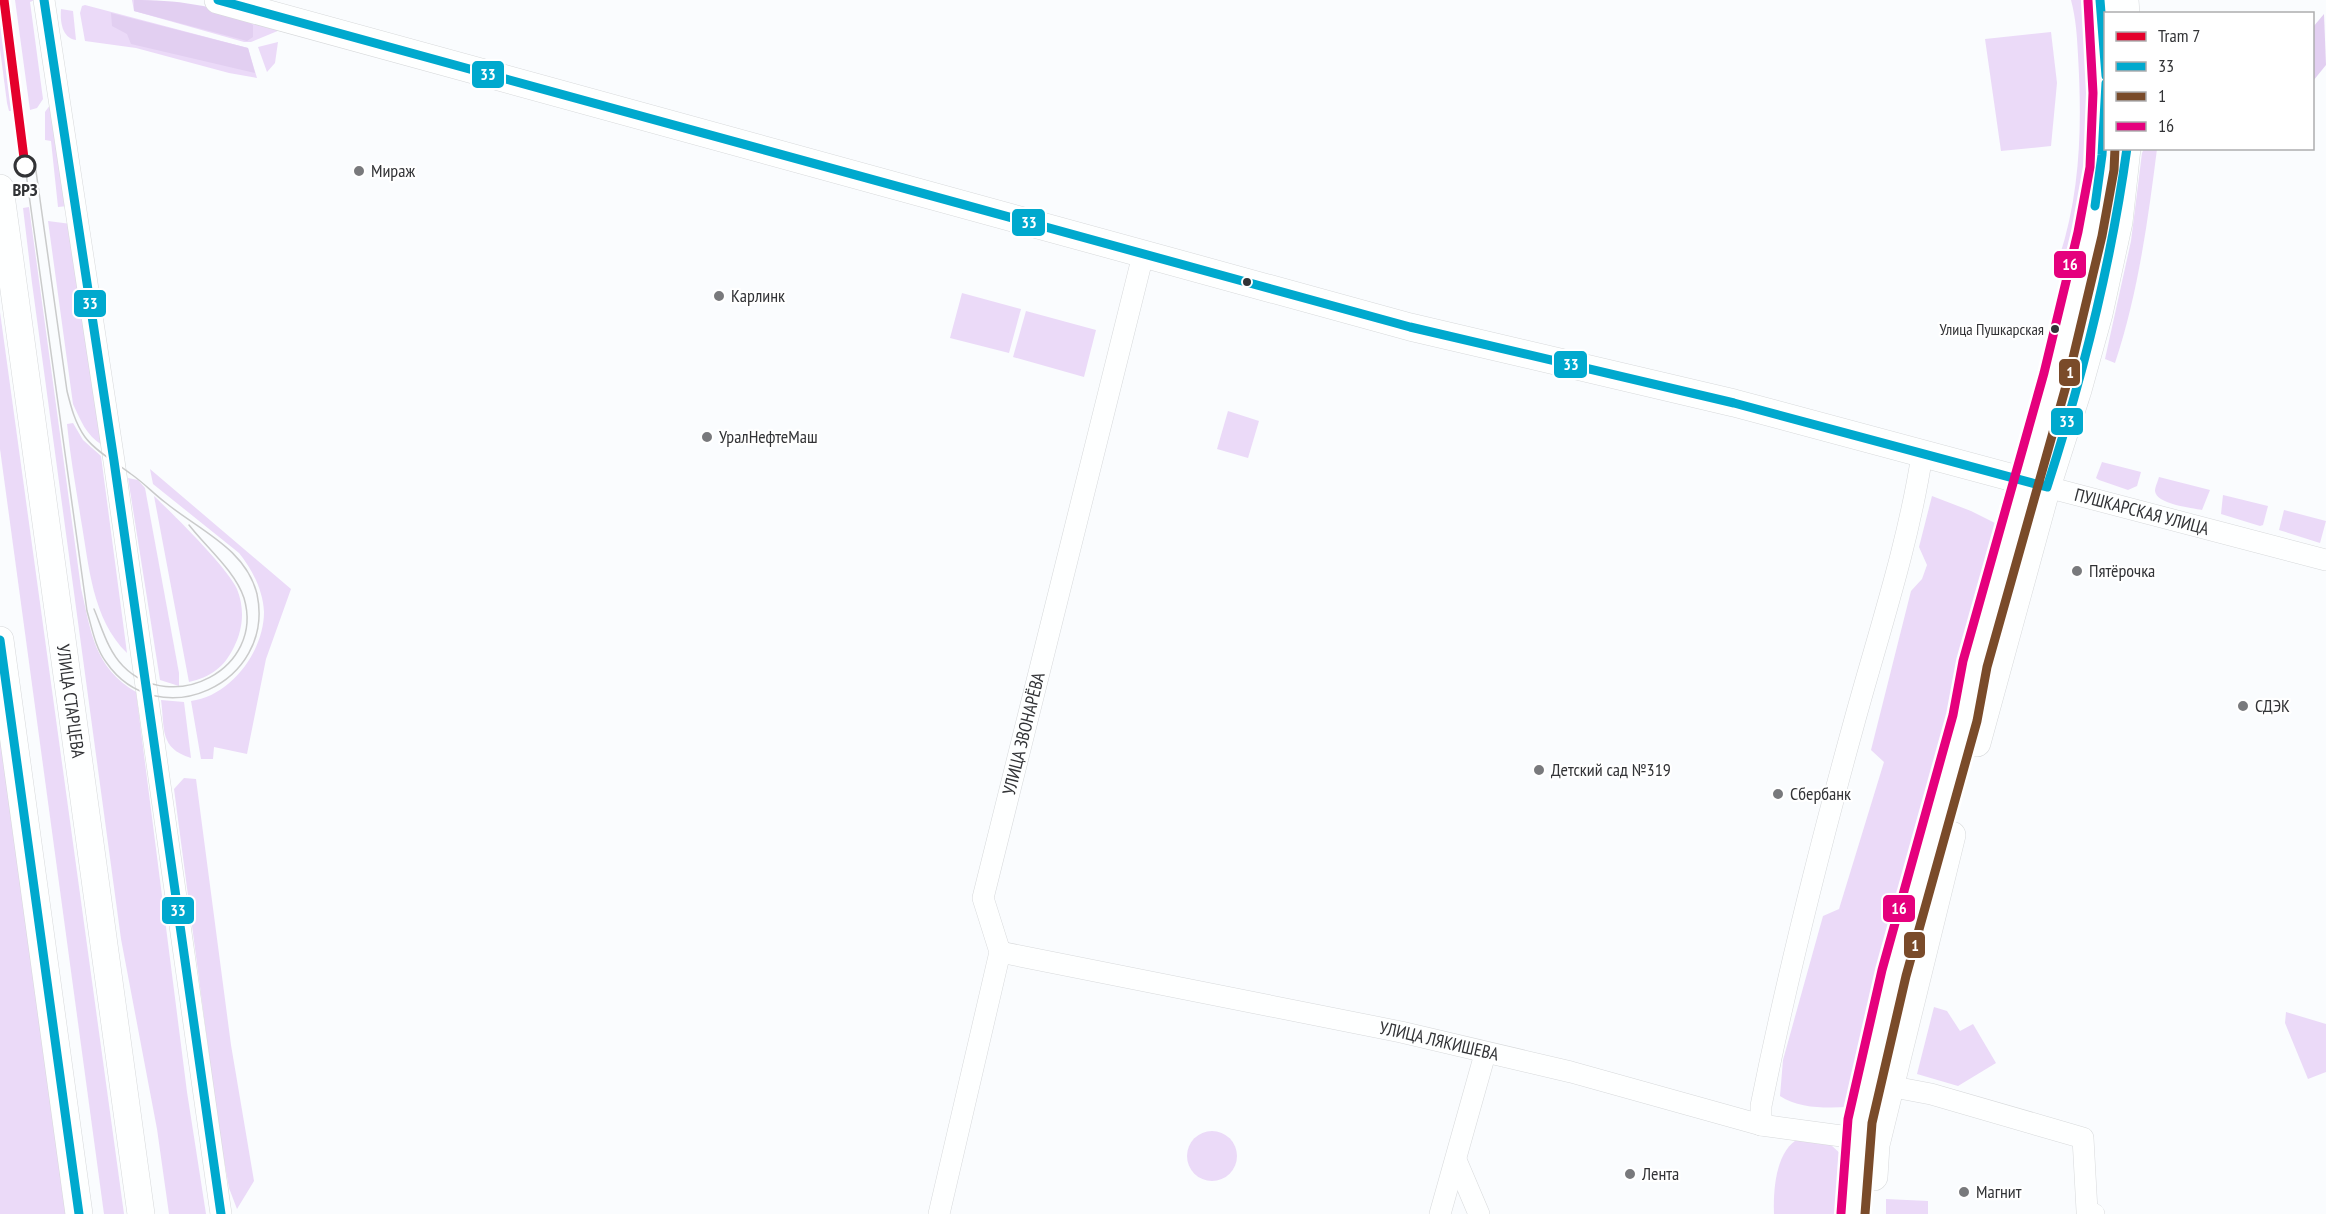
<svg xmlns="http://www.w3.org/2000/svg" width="2326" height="1214" viewBox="0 0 2326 1214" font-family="'PT Sans Narrow',sans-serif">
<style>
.green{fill:#ebdaf8}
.forest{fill:#e2cff1}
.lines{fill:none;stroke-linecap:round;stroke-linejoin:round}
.minor-casing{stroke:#d7d9db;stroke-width:22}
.major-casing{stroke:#d7d9db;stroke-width:28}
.minor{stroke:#feffff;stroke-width:21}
.major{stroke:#feffff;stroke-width:27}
.tram{stroke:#cacbcb;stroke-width:1.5}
.bus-1-casing{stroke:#fff;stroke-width:14}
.bus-2-casing{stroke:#fff;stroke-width:14}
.bus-3-casing{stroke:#fff;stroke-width:14}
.bus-1{stroke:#00a9ce;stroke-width:9}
.bus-2{stroke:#7a4b2a;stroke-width:9}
.bus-3{stroke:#e5007d;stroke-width:9}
.tram-1-casing{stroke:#fff;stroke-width:14}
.tram-1{stroke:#e4002b;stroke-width:9}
.stop-dot{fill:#fff;stroke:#323336;stroke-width:3}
.poi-dot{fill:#78797c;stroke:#fff;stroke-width:2}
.bus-dot{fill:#323336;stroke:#fff;stroke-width:2}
.labels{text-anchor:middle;stroke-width:4.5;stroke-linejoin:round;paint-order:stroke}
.bus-label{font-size:16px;fill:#323336;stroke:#fff;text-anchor:end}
.poi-label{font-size:18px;fill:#323336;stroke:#fff;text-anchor:start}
.stop-label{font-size:18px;font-weight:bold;fill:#323336;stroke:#fff}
.street-label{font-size:18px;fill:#323336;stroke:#fff}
.line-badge{stroke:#fff;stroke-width:2}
.badge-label{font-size:16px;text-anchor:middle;font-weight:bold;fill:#fff}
</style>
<rect width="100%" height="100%" fill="#fafcfe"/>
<g class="green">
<polygon points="0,0 1,0 15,111 9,111 7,103 0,49"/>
<polygon points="15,0 35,0 30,2 43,99 37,108 30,110"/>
<path d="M132 0C183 0 232 14 280 30L251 42H244L134 11Z"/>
<path d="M2071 0H2085L2087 3 2094 95 2090 163 2072 257 2068 262 2059 258C2081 191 2082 124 2078 55 2077 36 2076 19 2071 0Z"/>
<polygon points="85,5 248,48 257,78 229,73 136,48 85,41 80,13 82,6"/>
<path d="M61 9 73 11 76 40C62 38 60 22 61 9Z"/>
<polygon points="2051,32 2057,83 2051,146 2001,151 1985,39"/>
<polygon points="278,42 275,63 267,72 258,47"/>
<polygon points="50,105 68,206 58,207 51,141 45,140 45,112"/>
<path d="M2144 149H2157C2148 220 2138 294 2115 363L2105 359 2131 241 2142 153Z"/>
<path d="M29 207 81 588C91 632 94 667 136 692L187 1092 206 1214H169L157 1129 121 939 32 283 23 208Z"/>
<path d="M48 221 71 224 102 445C86 435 81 421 73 404Z"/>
<polygon points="962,293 1021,309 1009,353 950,338"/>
<polygon points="1026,311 1096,330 1084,377 1013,357"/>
<polygon points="0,312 124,1214 104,1214 0,449"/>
<polygon points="1228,411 1259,421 1248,458 1217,449"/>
<path d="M73 423 83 440 101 456 127 653C92 619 89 565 81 520 76 488 70 456 67 424Z"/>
<polygon points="2102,462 2141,472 2137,486 2128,490 2099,480 2096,478"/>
<path d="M150 469 291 589 266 659 247 754 214 747 213 759H201L191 701C231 696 264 651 264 612 263 590 252 569 239 553L153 484Z"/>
<path d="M2159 477 2210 490 2202 510C2192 508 2156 504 2155 491 2155 487 2158 481 2159 477Z"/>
<polygon points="128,478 138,480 145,488 179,673 179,686 160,680"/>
<polygon points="2223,495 2268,506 2263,525 2260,526 2221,514"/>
<path d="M154 496C173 514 227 567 237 589 245 609 243 629 234 647 224 668 210 677 189 682Z"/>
<path d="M1932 496 1971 511 1999 525 1957 670 1951 729 1849 1107C1827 1108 1799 1109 1780 1096L1783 1060 1823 916 1839 909 1884 762 1871 750 1911 591 1922 579 1927 565 1919 547Z"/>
<polygon points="2284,510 2326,521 2320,543 2279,530"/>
<path d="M161 700 184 702 191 758C159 748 165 729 161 700Z"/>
<polygon points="0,729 66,1214 0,1214"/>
<polygon points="184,778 196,779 231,1045 254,1181 237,1209 229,1188 219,1131 174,789"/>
<polygon points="1934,1007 1947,1011 1960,1031 1973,1024 1996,1063 1958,1086 1917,1074"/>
<polygon points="2286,1012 2326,1024 2326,1072 2308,1079 2285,1023"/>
<circle cx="1212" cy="1156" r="25"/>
<path d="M1800 1138 1830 1144 1844 1157 1838 1214H1774C1773 1189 1776 1149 1800 1138Z"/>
<polygon points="1886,1199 1928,1201 1928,1214 1886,1214"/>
</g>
<g class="forest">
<path d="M134 0C172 0 220 4 253 25V37L247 41 134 11Z"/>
<polygon points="111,13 248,48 255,73 131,44 127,34 112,26"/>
<polygon points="2324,14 2326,65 2313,81 2313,27"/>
</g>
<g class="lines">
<g class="minor-casing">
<g id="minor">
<polyline points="44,0 114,461 221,1214"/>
<path id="s1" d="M2047 487 2326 560"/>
<path id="s2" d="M1000 952 1401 1032 1571 1072 1761 1125 1849 1137H1872"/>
<polyline points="1878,1084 1931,1094 2083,1138 2087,1211 2094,1214"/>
<path d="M1761 1125V1106C1787 977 1819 850 1854 723 1878 635 1908 546 1922 455"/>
<polyline points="1456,1160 1479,1214"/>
<path id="s3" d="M939 1214 1000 952 983 898 1143 255"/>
<polyline points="1440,1214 1485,1054"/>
</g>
</g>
<g class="major-casing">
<g id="major">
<polyline points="218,0 1410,327 1734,403 2047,487"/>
<polyline points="2125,0 2126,14"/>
<path id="s4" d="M0 188 141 1214"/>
<polyline points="0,640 79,1214"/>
<polyline points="1977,743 2047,487 2078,390 2099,314 2119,222 2127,148"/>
<polyline points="1874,1177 1876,1145 1952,835"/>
<polyline points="1853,1214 1860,1121 1894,973 1965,718 1975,664 2056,376 2090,234 2102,168 2105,93 2100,0"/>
</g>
</g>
<use href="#minor" class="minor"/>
<use href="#major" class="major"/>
<g class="tram">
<path d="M25 166 87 611C92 628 95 647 106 662 158 737 276 684 257 594 246 549 199 530 166 503 154 494 144 483 131 474 117 463 96 452 85 437 75 423 71 407 67 391L35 164"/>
<path d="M94 609C102 628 108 651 123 666 172 716 265 669 244 598 235 571 206 547 189 525"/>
</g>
<g class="bus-1-casing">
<g id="bus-1">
<polyline points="44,0 114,461 221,1214"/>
<path d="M218 0 1410 327 1734 403 2047 487C2083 376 2111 264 2127 148"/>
<polyline points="2100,0 2106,76"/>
<polyline points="2095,206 2102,155 2106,83"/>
<polyline points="0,640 79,1214"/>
</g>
</g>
<g class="bus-2-casing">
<polyline id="bus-2" points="1865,1214 1872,1123 1906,976 1977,721 1987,667 2068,379 2102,236 2114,170 2115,148"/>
</g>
<g class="bus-3-casing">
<polyline id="bus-3" points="1841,1213 1848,1119 1882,970 1953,715 1963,661 2044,373 2078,232 2090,167 2093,93 2088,1"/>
</g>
<use href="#bus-1" class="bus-1"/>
<use href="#bus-2" class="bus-2"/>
<use href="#bus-3" class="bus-3"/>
<g class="tram-1-casing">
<polyline id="tram-1" points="4,0 25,166"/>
</g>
<use href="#tram-1" class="tram-1"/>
</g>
<circle class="stop-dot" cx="25" cy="166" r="10"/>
<g class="poi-dot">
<circle cx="359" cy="171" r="6"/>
<circle cx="719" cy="296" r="6"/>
<circle cx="707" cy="437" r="6"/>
<circle cx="2077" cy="571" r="6"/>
<circle cx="2243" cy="706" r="6"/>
<circle cx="1539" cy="770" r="6"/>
<circle cx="1778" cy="794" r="6"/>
<circle cx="1630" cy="1174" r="6"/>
<circle cx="1964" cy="1192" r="6"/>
</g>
<g class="bus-dot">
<circle cx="1247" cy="282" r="5"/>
<circle cx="2055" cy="329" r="5"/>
</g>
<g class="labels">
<g class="bus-label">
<text x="2044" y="335">Улица Пушкарская</text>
</g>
<g class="poi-label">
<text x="371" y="177">Мираж</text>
<text x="731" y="302">Карлинк</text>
<text x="719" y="443">УралНефтеМаш</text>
<text x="2089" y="577">Пятёрочка</text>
<text x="2255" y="712">СДЭК</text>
<text x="1551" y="776">Детский сад №319</text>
<text x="1790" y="800">Сбербанк</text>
<text x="1642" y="1180">Лента</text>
<text x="1976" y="1198">Магнит</text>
</g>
<g class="stop-label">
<text x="25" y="196">ВРЗ</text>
</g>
<g class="street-label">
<text dy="6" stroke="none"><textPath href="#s1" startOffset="98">ПУШКАРСКАЯ УЛИЦА</textPath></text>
<text dy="6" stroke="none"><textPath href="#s4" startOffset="518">УЛИЦА СТАРЦЕВА</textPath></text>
<text dy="6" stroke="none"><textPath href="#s3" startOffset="495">УЛИЦА ЗВОНАРЁВА</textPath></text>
<text dy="6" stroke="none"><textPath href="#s2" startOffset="448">УЛИЦА ЛЯКИШЕВА</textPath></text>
</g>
</g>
<g class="line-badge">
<rect x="471" y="60" width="34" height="29" rx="6" fill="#00a9ce"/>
<rect x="1011" y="208" width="35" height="29" rx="6" fill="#00a9ce"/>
<rect x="2053" y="250" width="34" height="29" rx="6" fill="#e5007d"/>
<rect x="73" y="289" width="34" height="29" rx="6" fill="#00a9ce"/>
<rect x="1553" y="350" width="35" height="29" rx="6" fill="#00a9ce"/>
<rect x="2058" y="358" width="23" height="29" rx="6" fill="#7a4b2a"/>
<rect x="2050" y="407" width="34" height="29" rx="6" fill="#00a9ce"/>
<rect x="1882" y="894" width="34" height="29" rx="6" fill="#e5007d"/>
<rect x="161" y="896" width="34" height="29" rx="6" fill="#00a9ce"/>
<rect x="1903" y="931" width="23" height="28" rx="6" fill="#7a4b2a"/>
</g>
<g class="badge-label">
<text x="488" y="80">33</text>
<text x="1029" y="228">33</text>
<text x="2070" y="270">16</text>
<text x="90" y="309">33</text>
<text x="1571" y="370">33</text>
<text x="2070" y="378">1</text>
<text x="2067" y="427">33</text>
<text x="1899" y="914">16</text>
<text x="178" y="916">33</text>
<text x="1915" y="951">1</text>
</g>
<rect x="2104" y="12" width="210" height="138" fill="#ffffff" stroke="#adadaf" stroke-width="1.5"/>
<rect x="2116" y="32" width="30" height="9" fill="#e4002b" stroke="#adadaf" stroke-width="1.5"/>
<text x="2158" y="42" font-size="18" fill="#323336">Tram 7</text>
<rect x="2116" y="62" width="30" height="9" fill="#00a9ce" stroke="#adadaf" stroke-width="1.5"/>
<text x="2158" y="72" font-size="18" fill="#323336">33</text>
<rect x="2116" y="92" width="30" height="9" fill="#7a4b2a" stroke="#adadaf" stroke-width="1.5"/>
<text x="2158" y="102" font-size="18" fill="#323336">1</text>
<rect x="2116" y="122" width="30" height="9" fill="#e5007d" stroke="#adadaf" stroke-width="1.5"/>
<text x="2158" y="132" font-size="18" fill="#323336">16</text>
</svg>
